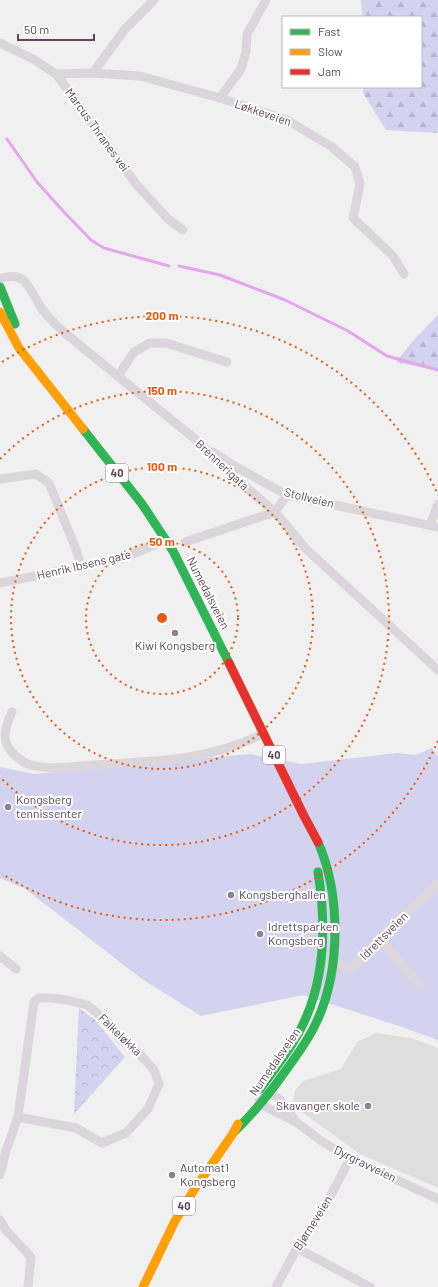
<svg xmlns="http://www.w3.org/2000/svg" width="438" height="1287" viewBox="0 0 438 1287" font-family="Barlow,sans-serif">
<style>
.education{fill:#dfdede}
.forest{fill:url(#forest-firs)}
.park{fill:url(#park-crowns)}
.pitch{fill:#d4d3ef}
.lines{fill:none;stroke-linecap:round;stroke-linejoin:round}
.stream{stroke:#e4a7ee;stroke-width:3}
.street{stroke:#dbd6db;stroke-width:9}
.fast{stroke:#30b455;stroke-width:9}
.slow{stroke:#ff9f0a;stroke-width:9}
.jam{stroke:#e5322d;stroke-width:9}
.ring{fill:none;stroke:#e8590c;stroke-width:2;stroke-dasharray:2 4}
.poi-dot{fill:#8f828e;stroke:#fff;stroke-width:1.5}
.labels{text-anchor:middle;stroke-width:4;stroke-linejoin:round;paint-order:stroke}
.shield{fill:#fff;stroke:#8d7e8b;stroke-width:1}
.shield-label{font-size:11px;font-weight:bold;fill:#5c4659}
.street-label{font-size:12px;fill:#5c4659;stroke:#fff}
.poi-label{font-size:12px;fill:#5c4659;stroke:#fff;text-anchor:start}
.centre{fill:#e8590c;stroke:#fff;stroke-width:2}
.ring-label{font-size:12px;text-anchor:middle;font-weight:bold;fill:#e8590c;stroke:#fff;stroke-width:4;stroke-linejoin:round;paint-order:stroke}
</style>
<defs>
<pattern id="forest-firs" width="22" height="20" patternUnits="userSpaceOnUse"><rect width="22" height="20" fill="#d4d3ef"/><path d="M5 1l3.5 6h-7zM16 11l3.5 6h-7z" fill="#b8b6cf"/></pattern>
<pattern id="park-crowns" width="20" height="18" patternUnits="userSpaceOnUse"><rect width="20" height="18" fill="#d4d3ef"/><path d="M2 6a3 3 0 1 1 6 0M12 15a3 3 0 1 1 6 0" fill="none" stroke="#b8b6cf"/></pattern>
</defs>
<rect width="100%" height="100%" fill="#eff0ef"/>
<polygon class="education" points="376,1033 411,1038 438,1048 438,1188 360,1154 302,1112 293,1101 295,1090 303,1081 341,1069 357,1042"/>
<g class="forest">
<polygon points="361,0 438,0 438,133 386,130 363,93 363,87 421,87 421,17 362,17"/>
<polygon points="438,315 438,371 396,362 412,342"/>
</g>
<polygon class="park" points="79,1008 95,1020 125,1057 74,1114"/>
<polygon class="pitch" points="432,748 438,756 438,1040 405,1028 303,995 201,1016 142,979 24,888 0,878 0,767 34,774 250,754 302,764 397,753 416,755"/>
<g class="lines">
<g class="stream">
<polyline points="7,139 37,182 64,212 91,240 104,248 169,266"/>
<polyline points="179,266 220,275 285,300 348,331 387,356 438,370"/>
</g>
<g class="street">
<polyline points="0,43 35,60 56,74 136,184 168,219 183,230"/>
<polyline points="93,73 125,29 154,0"/>
<polyline points="56,74 93,73 140,76 220,98 287,120 332,147 355,167 360,184 353,218 393,256 404,274"/>
<polyline points="220,98 241,69 246,52 247,34 266,0"/>
<path d="M0 279C28 269 29 291 42 309 48 318 57 326 66 334L200 443 219 464 275 512 305 548 438 670"/>
<polyline points="118,376 134,352 150,343 166,343 227,362"/>
<polyline points="213,452 236,467 287,495 438,527"/>
<polyline points="0,479 36,474 49,483 76,549 81,567"/>
<polyline points="430,525 438,504"/>
<polyline points="185,542 275,512 287,495"/>
<polyline points="0,583 123,558 166,540"/>
<path d="M12 712C4 729 0 744 17 757 20 759 24 763 28 764 48 771 73 766 94 765 153 761 211 761 264 733"/>
<polyline points="381,939 419,984"/>
<polyline points="0,956 16,969"/>
<polyline points="328,964 351,967 357,964 404,916 438,884"/>
<path d="M264 1093C279 1092 289 1112 296 1122"/>
<polyline points="259,1100 260,1104 296,1122 320,1140 347,1157 438,1199"/>
<polyline points="0,1175 6,1151 18,1117 34,1002 39,998 52,998 67,1000 87,1005 108,1022 121,1040 138,1052 154,1070 159,1084 148,1109 126,1133 102,1143 76,1128 18,1117"/>
<polyline points="0,1220 5,1229 31,1257 28,1287"/>
<polyline points="297,1248 370,1287"/>
<polyline points="276,1287 297,1248 325,1206 350,1159"/>
</g>
<g class="fast">
<polyline points="0,287 15,324"/>
<polyline points="83,429 142,504 173,551 229,663"/>
<path d="M260 1089C276 1067 294 1045 305 1020 326 973 326 922 318 872"/>
<path d="M234 1132C250 1117 263 1101 276 1084 290 1064 306 1045 316 1023 341 971 341 895 318 842"/>
</g>
<g class="slow">
<polyline points="0,312 19,348 83,429"/>
<polyline points="143,1287 175,1221 194,1190 234,1132 238,1124"/>
</g>
<polyline class="jam" points="229,663 303,814 318,842"/>
</g>
<g class="ring">
<circle cx="162" cy="618" r="76"/>
<circle cx="162" cy="618" r="151"/>
<path d="M0 459A227 227 0 1 1 0 777"/>
<path d="M438 741A302 302 0 0 1 2 874M2 362A302 302 0 0 1 438 495"/>
</g>
<g class="poi-dot">
<circle cx="175" cy="633" r="4"/>
<circle cx="8" cy="807" r="4"/>
<circle cx="231" cy="895" r="4"/>
<circle cx="260" cy="934" r="4"/>
<circle cx="368" cy="1106" r="4"/>
<circle cx="172" cy="1175" r="4"/>
</g>
<g class="labels">
<g class="shield">
<rect x="106" y="464" width="22" height="18" rx="3"/>
<rect x="263" y="746" width="22" height="18" rx="3"/>
<rect x="173" y="1197" width="22" height="18" rx="3"/>
</g>
<g class="shield-label">
<text x="117" y="477">40</text>
<text x="274" y="759">40</text>
<text x="184" y="1210">40</text>
</g>
<g class="street-label">
<text transform="translate(263 113) rotate(19)" y="4">Løkkeveien</text>
<text transform="translate(97 130) rotate(54)" y="4">Marcus Thranes vei</text>
<text transform="translate(222 465) rotate(43)" y="4">Brennerigata</text>
<text transform="translate(309 498) rotate(14)" y="4">Stollveien</text>
<text transform="translate(84 565) rotate(-13)" y="4">Henrik Ibsens gate</text>
<text transform="translate(208 593) rotate(63)" y="4">Numedalsveien</text>
<text transform="translate(384 936) rotate(-45)" y="4">Idrettsveien</text>
<text transform="translate(120 1035) rotate(44)" y="4">Falkeløkka</text>
<text transform="translate(275 1062) rotate(-55)" y="4">Numedalsveien</text>
<text transform="translate(365 1164) rotate(26)" y="4">Dyrgravveien</text>
<text transform="translate(313 1223) rotate(-58)" y="4">Bjørneveien</text>
</g>
<g class="poi-label">
<text x="175" y="650" text-anchor="middle">Kiwi Kongsberg</text>
<text x="16" y="804">Kongsberg<tspan x="16" dy="14">tennissenter</tspan></text>
<text x="239" y="899">Kongsberghallen</text>
<text x="268" y="931">Idrettsparken<tspan x="268" dy="14">Kongsberg</tspan></text>
<text x="360" y="1110" text-anchor="end">Skavanger skole</text>
<text x="180" y="1172">Automat1<tspan x="180" dy="14">Kongsberg</tspan></text>
</g>
</g>
<circle cx="162" cy="618" r="6" class="centre"/>
<g class="ring-label">
<text x="162" y="320">200 m</text>
<text x="162" y="395">150 m</text>
<text x="162" y="471">100 m</text>
<text x="162" y="546">50 m</text>
</g>
<rect x="282" y="16" width="140" height="72" fill="#ffffff" stroke="#beb5bd"/>
<rect x="290" y="29" width="20" height="6" fill="#30b455" stroke="#beb5bd"/>
<text x="318" y="36" font-size="12" fill="#5c4659">Fast</text>
<rect x="290" y="49" width="20" height="6" fill="#ff9f0a" stroke="#beb5bd"/>
<text x="318" y="56" font-size="12" fill="#5c4659">Slow</text>
<rect x="290" y="69" width="20" height="6" fill="#e5322d" stroke="#beb5bd"/>
<text x="318" y="76" font-size="12" fill="#5c4659">Jam</text>
<path d="M18 34v6h76v-6" fill="none" stroke="#5c4659" stroke-width="2"/>
<text x="24" y="34" font-size="12" fill="#5c4659" stroke="#ffffff" stroke-width="3" paint-order="stroke">50 m</text>
</svg>
